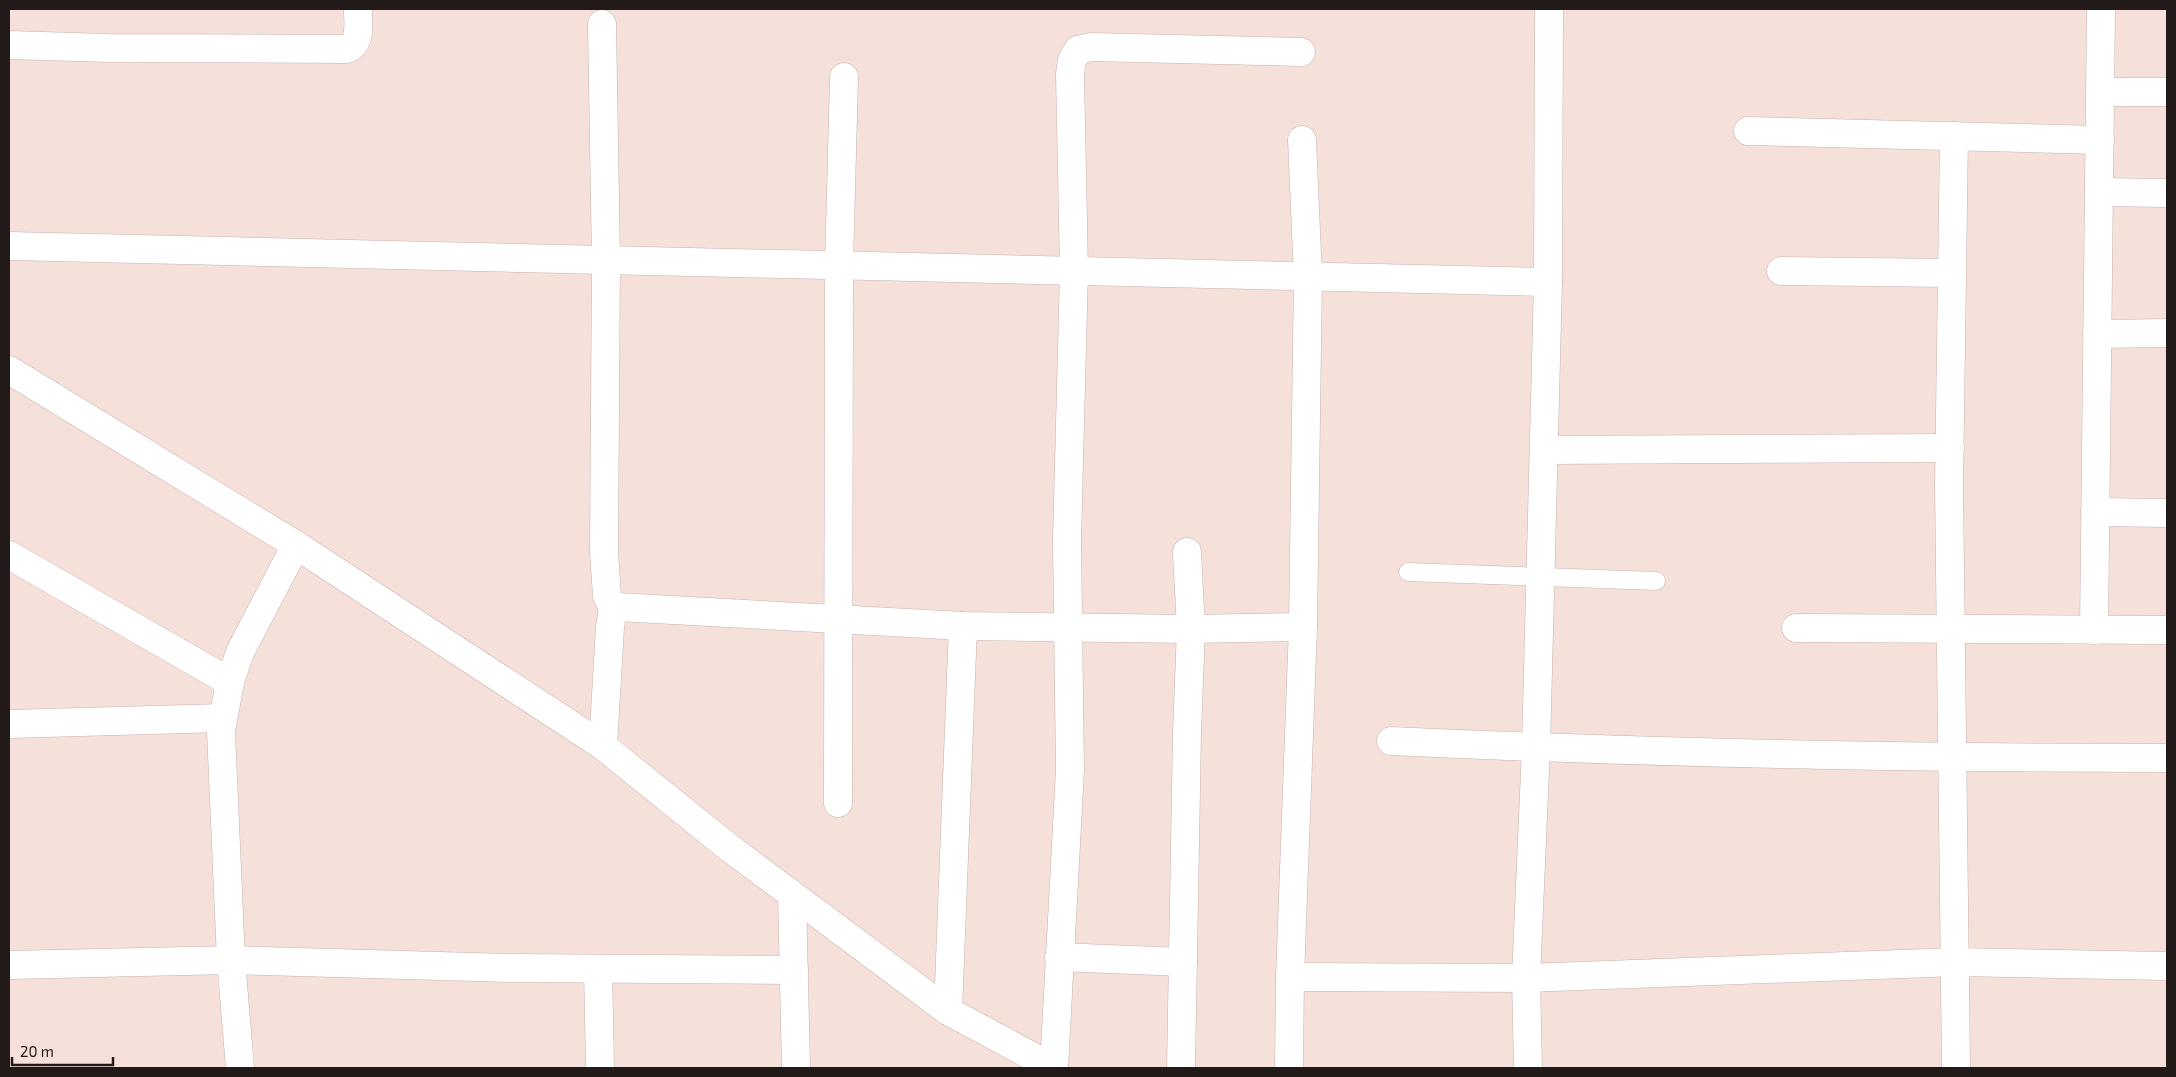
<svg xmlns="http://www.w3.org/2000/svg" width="2176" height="1077" viewBox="0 0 2176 1077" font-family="'Exo 2',sans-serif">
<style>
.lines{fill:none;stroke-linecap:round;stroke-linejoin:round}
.service-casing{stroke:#c6b1ac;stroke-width:19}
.minor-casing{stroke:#c6b1ac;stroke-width:29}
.service{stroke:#fff;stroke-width:18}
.minor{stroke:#fff;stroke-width:28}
</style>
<rect width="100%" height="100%" fill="#f6e0da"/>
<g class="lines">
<g class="service-casing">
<polyline id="service" points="1408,572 1656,581"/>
</g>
<g class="minor-casing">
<g id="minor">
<polyline points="602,24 606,260 604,552 607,596 614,611"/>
<path d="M9 45 108 48 347 49C362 43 358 23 358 9"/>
<polyline points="2101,92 2167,92"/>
<polyline points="1748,131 2100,140"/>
<polyline points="1954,136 1949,485 1956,1068"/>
<polyline points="2099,192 2167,193"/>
<polyline points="9,246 1548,282"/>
<polyline points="1781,271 1951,273"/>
<polyline points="2097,334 2167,333"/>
<polyline points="9,370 296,545 603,746 727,846 948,1011 1054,1068"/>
<polyline points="1544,450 1950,448"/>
<polyline points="2095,512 2167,513"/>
<polyline points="9,555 230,682"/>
<polyline points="1796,628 2167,630"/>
<polyline points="2094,630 2101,9"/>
<polyline points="9,724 223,718"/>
<path d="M1391 741C1650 753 1909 758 2167 758"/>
<polyline points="603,746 610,627 612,615 618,607 963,626 1191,629 1303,627"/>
<polyline points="838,803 839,266 844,77"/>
<polyline points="792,896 796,1068"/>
<polyline points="1059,957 1183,962"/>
<polyline points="9,965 231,960 511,968 794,970"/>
<polyline points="598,969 600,1068"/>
<polyline points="1290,977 1526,978 1956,962 2167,966"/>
<polyline points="948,1011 963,626"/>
<polyline points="240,1068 231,960 221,731 230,682 240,652 296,545"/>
<polyline points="1054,1068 1070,770 1067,540 1074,271 1070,74 1072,60 1078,50 1091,47 1301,52"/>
<polyline points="1181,1068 1187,733 1191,629 1187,552"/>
<polyline points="1289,1068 1290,977 1303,627 1308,277 1302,140"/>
<polyline points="1528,1068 1526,978 1536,748 1548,282 1549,9"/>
</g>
</g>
<use href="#service" class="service"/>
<use href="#minor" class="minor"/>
</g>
<rect width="2176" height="1077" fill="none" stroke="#211a18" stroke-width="20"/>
<path d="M12 1057v8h101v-8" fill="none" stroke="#211a18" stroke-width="2.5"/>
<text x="20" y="1057" font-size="15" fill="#211a18" stroke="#f6e0da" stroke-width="4" paint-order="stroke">20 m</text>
</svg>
